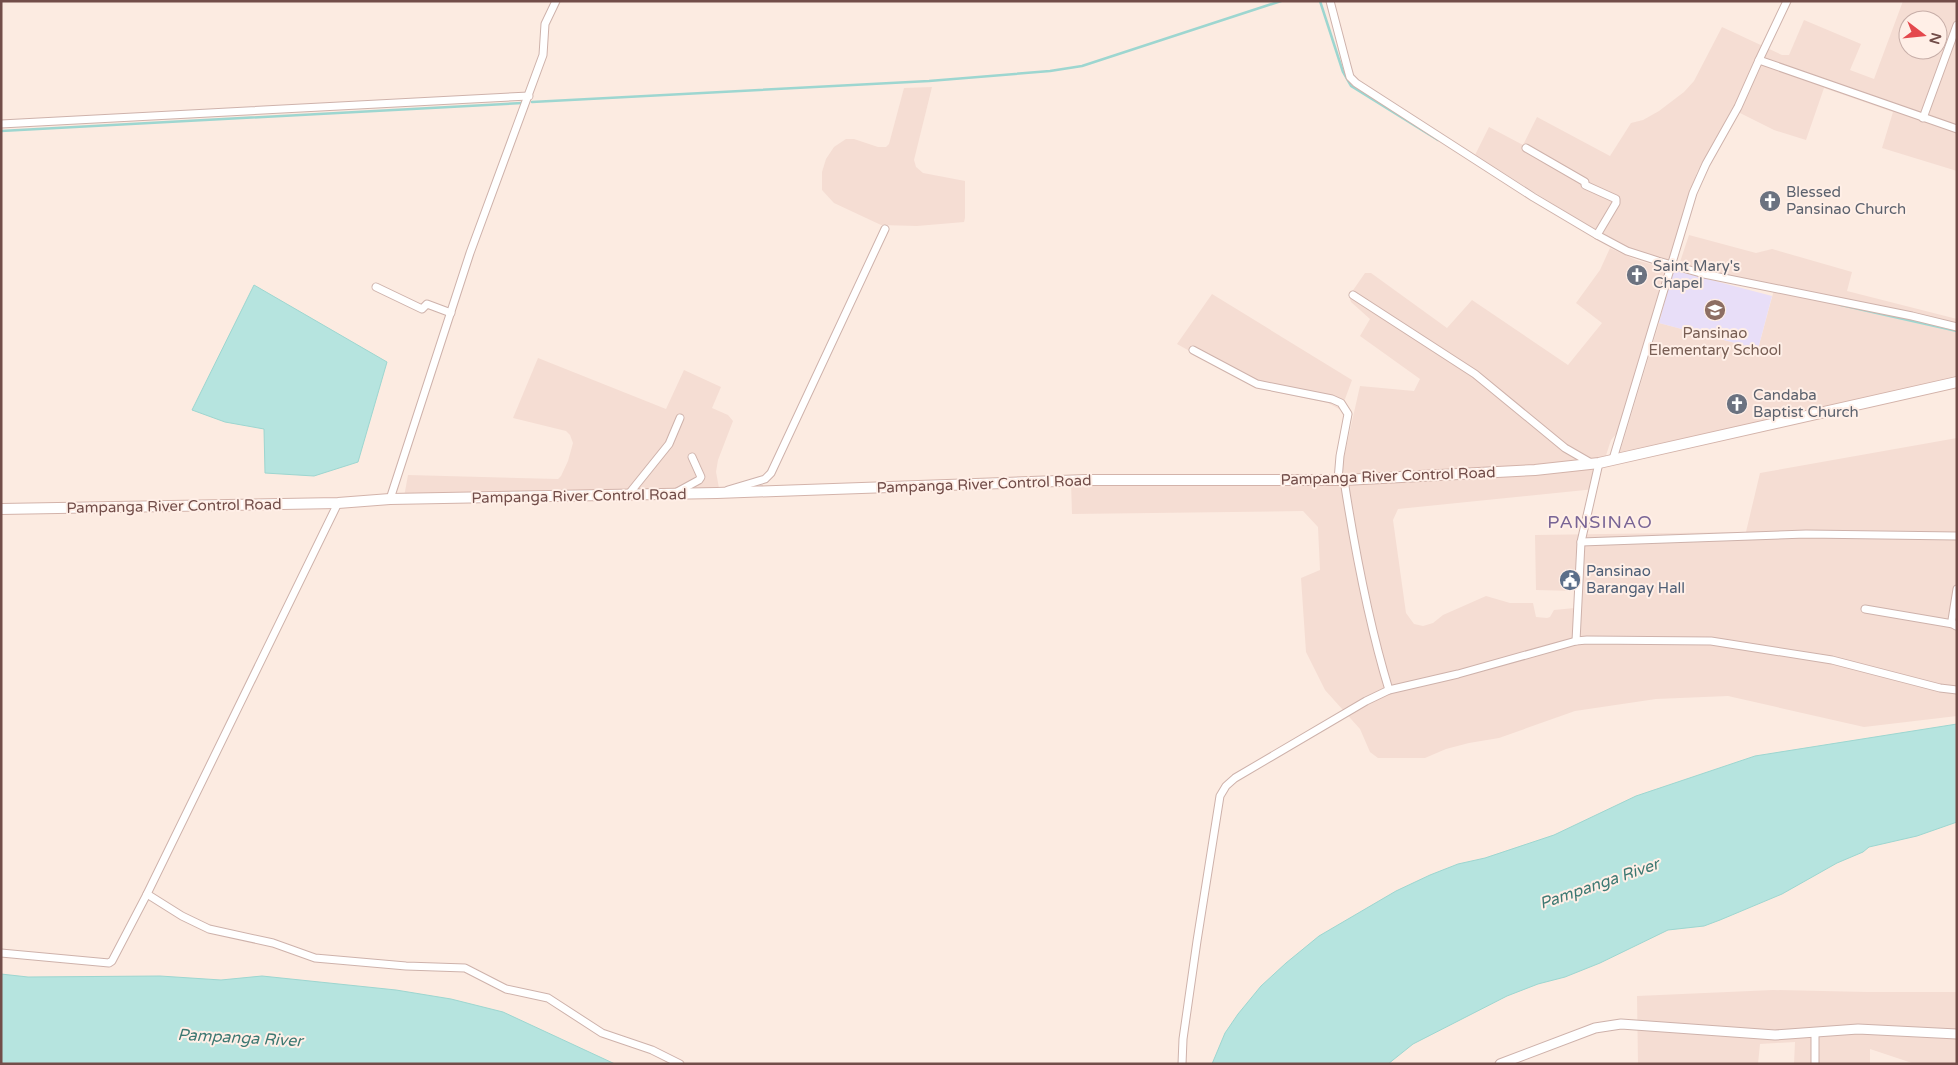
<svg xmlns="http://www.w3.org/2000/svg" width="1958" height="1065" viewBox="0 0 1958 1065" font-family="'Varela Round',sans-serif">
<style>
.residential{fill:#f5ddd3;fill-rule:evenodd}
.education{fill:#e8def8}
.water{fill:#b6e4df;stroke:#9dd6d0}
.lines{fill:none;stroke-linecap:round;stroke-linejoin:round}
.stream{stroke:#9dd6d0;stroke-width:2.5}
.minor-casing{stroke:#ceb2ab;stroke-width:9}
.tertiary-casing{stroke:#ceb2ab;stroke-width:11}
.secondary-casing{stroke:#d3b3aa;stroke-width:12}
.minor{stroke:#fff;stroke-width:7}
.tertiary{stroke:#fff;stroke-width:9}
.secondary{stroke:#fff;stroke-width:10}
.labels{text-anchor:middle;stroke-width:4;stroke-linejoin:round;paint-order:stroke}
.worship-label{font-size:15px;fill:#5b616d;stroke:#ffefe7;text-anchor:start}
.education-label{font-size:15px;fill:#785e54;stroke:#ffefe7}
.street-label{font-size:15px;fill:#724d49;stroke:#ffefe7}
.service-label{font-size:15px;fill:#4e5e75;stroke:#ffefe7;text-anchor:start}
.water-label{font-size:16px;font-style:italic;fill:#3d7872;stroke:#ffefe7}
.quarter-label{font-size:18px;letter-spacing:1px;fill:#786495;stroke:#ffefe7}
</style>
<rect width="100%" height="100%" fill="#fcebe1"/>
<g class="residential">
<path d="M1903 1H1957V171L1882 148 1893 112 1824 88 1806 140 1774 130 1732 109 1697 172 1669 263 1647 256 1611 240 1475 155 1489 127 1523 145 1537 117 1610 156 1631 123 1643 120 1659 111 1684 92 1694 81 1722 27 1782 55H1789L1804 20 1861 44 1850 70 1874 79ZM1908 20H1938V50H1908Z"/>
<polygon points="932,87 914,160 916,167 923,173 965,181 965,218 964,222 917,226 881,225 834,203 822,190 822,172 826,159 834,147 846,139 854,139 878,147 886,147 889,144 904,88"/>
<polygon points="1689,235 1756,253 1772,249 1852,272 1847,291 1957,319 1957,373 1954,381 1620,452 1659,323 1758,349 1774,290 1679,265"/>
<polygon points="1610,248 1636,260 1668,269 1619,431 1611,440 1595,489 1398,509 1393,520 1406,613 1414,624 1423,626 1433,623 1443,615 1486,596 1510,603 1533,603 1536,617 1547,618 1550,617 1554,610 1575,608 1575,591 1536,590 1535,535 1746,532 1760,473 1957,438 1957,716 1864,727 1728,696 1656,699 1575,711 1499,738 1469,743 1446,749 1425,758 1378,758 1370,752 1360,729 1325,690 1306,652 1301,578 1320,570 1318,527 1303,511 1072,514 1071,482 1332,479 1341,470 1360,386 1414,391 1420,379 1360,336 1370,319 1351,302 1349,296 1365,273 1371,273 1447,328 1472,300 1568,365 1602,323 1576,303 1600,270"/>
<polygon points="1212,294 1352,380 1341,410 1328,403 1256,388 1177,344"/>
<polygon points="538,358 666,409 684,370 721,387 712,408 728,415 733,421 718,460 716,472 719,488 676,492 404,497 408,475 558,479 561,476 568,461 573,443 570,435 566,431 513,418"/>
<polygon points="1773,990 1867,992 1957,992 1957,1064 1915,1064 1870,1049 1870,1064 1794,1064 1795,1042 1760,1044 1758,1064 1638,1064 1637,996"/>
</g>
<polygon class="education" points="1673,270 1772,296 1758,349 1659,323"/>
<g class="water">
<polygon points="254,285 387,362 358,462 314,476 265,473 264,429 225,422 192,410"/>
<polygon points="1957,724 1957,822 1917,836 1869,847 1863,852 1837,863 1782,894 1720,920 1704,926 1668,930 1600,963 1565,977 1538,984 1507,996 1413,1044 1388,1064 1212,1064 1225,1033 1238,1014 1261,986 1286,963 1319,936 1396,891 1430,875 1458,864 1485,858 1554,835 1636,796 1755,756"/>
<polygon points="1,974 28,977 160,976 221,980 262,976 396,990 451,999 503,1012 615,1064 1,1064"/>
</g>
<g class="lines">
<g class="stream">
<polyline points="1320,1 1343,72 1351,86 1438,140"/>
<polyline points="532,102 929,81 1050,71 1082,66 1281,1"/>
<polyline points="1,131 522,103"/>
<polyline points="1841,305 1957,331"/>
</g>
<g class="minor-casing">
<g id="minor">
<polyline points="1330,1 1347,66 1350,77 1356,83 1533,197 1597,235 1627,251 1658,261 1704,274 1912,316 1957,327"/>
<polyline points="1759,60 1787,1"/>
<polyline points="1923,118 1957,25"/>
<polyline points="1,124 529,96"/>
<polyline points="1526,148 1585,182 1585,185 1616,199 1616,203 1597,235"/>
<polyline points="376,287 422,309 427,304 451,313"/>
<polyline points="1353,295 1475,374 1565,448 1591,463"/>
<polyline points="1193,350 1257,384 1332,399 1341,403 1348,414 1340,456 1338,480"/>
<polyline points="1613,459 1693,193 1706,164 1738,107 1759,60 1957,129"/>
<path d="M1344 480C1355 551 1368 621 1389 690"/>
<polyline points="728,490 765,479 771,473 885,229"/>
<polyline points="677,492 699,480 701,477 692,457"/>
<polyline points="628,495 669,444 680,418"/>
<polyline points="390,499 470,253 543,55 545,24 556,1"/>
<polyline points="1581,542 1806,534 1957,536"/>
<polyline points="1865,609 1953,624"/>
<polyline points="1956,626 1953,624 1952,620 1957,589"/>
<polyline points="1576,641 1581,542 1599,463"/>
<polyline points="147,894 182,916 209,929 273,943 315,958 406,966 465,968 506,989 548,998 602,1033 652,1050 680,1064"/>
<polyline points="1,953 109,963 112,961 147,894 338,503"/>
<polyline points="1815,1033 1815,1064"/>
<polyline points="1182,1064 1183,1039 1197,941 1220,796 1226,786 1235,778 1366,701 1389,690 1458,674 1576,641 1587,640 1711,641 1832,660 1940,688 1957,690"/>
</g>
</g>
<g class="tertiary-casing">
<polyline id="tertiary" points="1500,1064 1595,1028 1621,1024 1775,1035 1858,1029 1957,1034"/>
</g>
<g class="secondary-casing">
<polyline id="secondary" points="1,509 338,503 390,499 717,493 1087,480 1344,480 1535,470 1599,463 1957,382"/>
</g>
<use href="#minor" class="minor"/>
<use href="#tertiary" class="tertiary"/>
<use href="#secondary" class="secondary"/>
</g>
<defs>
<g id="church-disc" transform="scale(1.125)"><circle r="9.5" fill="#6b7280" stroke="#ffefe7"/><path d="M-1.2-6h2.4v3.5h3.3v2.4h-3.3V6h-2.4V-.1h-3.3v-2.4h3.3Z" fill="#fff"/></g>
<g id="school-disc" transform="scale(1.125)"><circle r="9.5" fill="#8d6e63" stroke="#ffefe7"/><path d="M0-5L7-2L0 1L-7-2ZM-4 1L0 2.5L4 1V4Q0 6-4 4Z" fill="#fff"/></g>
<g id="civic-disc" transform="scale(1.125)"><circle r="9.5" fill="#5c6f8a" stroke="#ffefe7"/><path d="M-.6-6.5H3V-4.5H.6V-3L4-1V1h2V6H-6V1h2V-1L-.6-3ZM-1.2 2.5V6h2.4V2.5Z" fill="#fff"/></g>
</defs>
<g fill-rule="evenodd">
<use href="#church-disc" x="1770" y="201"/>
<use href="#church-disc" x="1637" y="275"/>
<use href="#school-disc" x="1715" y="310"/>
<use href="#church-disc" x="1737" y="404"/>
<use href="#civic-disc" x="1570" y="580"/>
</g>
<g class="labels">
<g class="worship-label">
<text x="1786" y="197">Blessed<tspan x="1786" dy="17">Pansinao Church</tspan></text>
<text x="1653" y="271">Saint Mary's<tspan x="1653" dy="17">Chapel</tspan></text>
<text x="1753" y="400">Candaba<tspan x="1753" dy="17">Baptist Church</tspan></text>
</g>
<g class="education-label">
<text x="1715" y="338">Pansinao<tspan x="1715" dy="17">Elementary School</tspan></text>
</g>
<g class="street-label">
<text transform="translate(1388 476) rotate(-2)" y="5">Pampanga River Control Road</text>
<text transform="translate(984 484) rotate(-2)" y="5">Pampanga River Control Road</text>
<text transform="translate(579 496) rotate(-1)" y="5">Pampanga River Control Road</text>
<text transform="translate(174 506) rotate(-1)" y="5">Pampanga River Control Road</text>
</g>
<g class="service-label">
<text x="1586" y="576">Pansinao<tspan x="1586" dy="17">Barangay Hall</tspan></text>
</g>
<g class="water-label">
<text transform="translate(1599 883) rotate(-19)" y="6">Pampanga River</text>
<text transform="translate(240 1037) rotate(3)" y="6">Pampanga River</text>
</g>
<g class="quarter-label">
<text x="1600" y="528">PANSINAO</text>
</g>
</g>
<rect width="1958" height="1065" fill="none" stroke="#724d49" stroke-width="5"/>
<g transform="translate(1923 35) rotate(106)"><circle r="24" fill="#ffefe7" stroke="#c7aea8"/>
<path d="M0-4L9 19L0 12L-9 19Z" fill="#e4484d"/>
<text y="-8" font-size="14" font-weight="bold" text-anchor="middle" fill="#724d49">N</text>
</g>
</svg>
